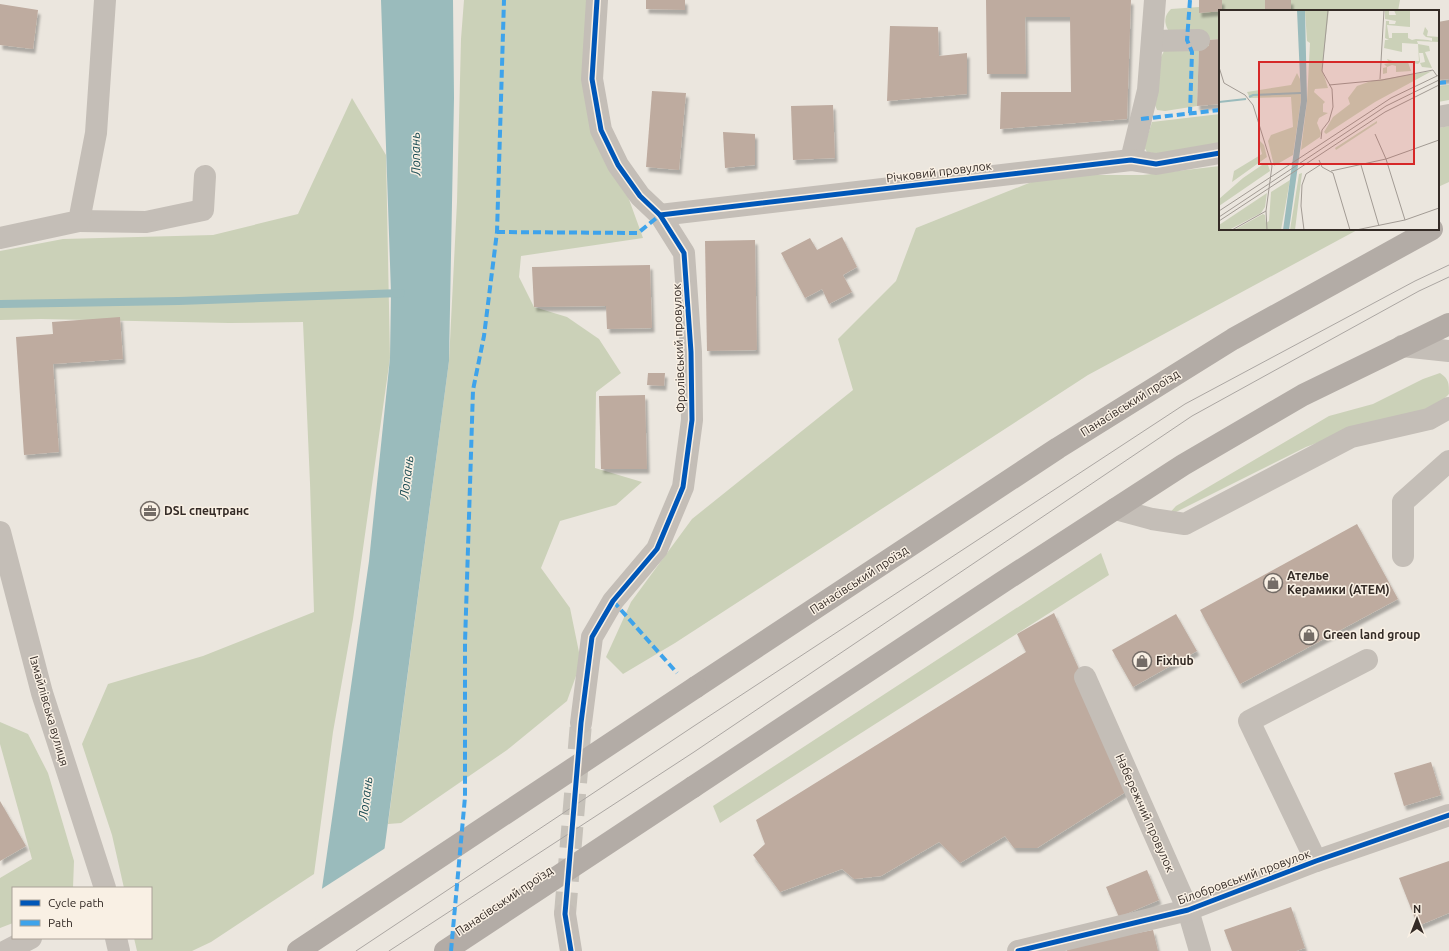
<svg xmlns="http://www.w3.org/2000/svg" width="1449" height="951" viewBox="0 0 1449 951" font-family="Ubuntu,sans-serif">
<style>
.green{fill:#cbd1b8}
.water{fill:#9abbbc}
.pier{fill:#ebe6de}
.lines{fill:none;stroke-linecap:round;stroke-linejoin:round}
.stream{stroke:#9abbbc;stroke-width:8}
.building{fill:#beab9f;filter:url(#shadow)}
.minor-tunnel{stroke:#c6c1b9;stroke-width:22;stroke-dasharray:22 11;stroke-linecap:butt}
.minor{stroke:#c4beb7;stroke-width:22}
.major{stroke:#b3aca6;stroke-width:22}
.tram{stroke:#aba6a2;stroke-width:1}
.major-bridge{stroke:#b3aca6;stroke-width:22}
.quiet{stroke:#3ea3eb;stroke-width:4;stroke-dasharray:8 4;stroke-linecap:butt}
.cycleway-casing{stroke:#f9f0e4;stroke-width:8}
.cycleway{stroke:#0057b8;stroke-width:5}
.labels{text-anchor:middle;stroke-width:3;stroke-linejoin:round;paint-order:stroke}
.street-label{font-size:12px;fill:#342b26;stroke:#f9f0e4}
.poi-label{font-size:12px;font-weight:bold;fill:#342b26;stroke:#f9f0e4;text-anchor:start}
.water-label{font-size:13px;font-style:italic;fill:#1c4e55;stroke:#f9f0e4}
.inset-river{fill:none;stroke:#9abbbc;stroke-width:2}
.inset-road{fill:none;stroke:#a29b94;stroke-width:1}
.view{fill:#d62828;fill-opacity:0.15;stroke:#d62828;stroke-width:2}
.inset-edge{fill:none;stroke:#342b26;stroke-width:2}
</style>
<defs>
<filter id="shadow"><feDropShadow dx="2.5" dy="4.5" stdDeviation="1" flood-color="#0004"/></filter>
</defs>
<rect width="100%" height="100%" fill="#ebe6de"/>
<g class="green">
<polygon points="464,0 600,0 592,63 614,158 643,238 521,256 519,277 534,307 567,317 599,339 621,373 596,392 595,468 642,482 616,505 560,521 541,568 570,608 581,662 567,701 507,750 401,823 388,824 449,361 457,202 461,39"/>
<polygon points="1222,0 1406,0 1400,0 1398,11 1222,11"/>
<path d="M1199 7V13L1220 11V39L1208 40 1209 46 1199 47 1197 106 1165 111 1157 110 1155 105 1161 57 1164 51 1168 30C1164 22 1164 16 1171 9Z"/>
<polygon points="1449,85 1449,100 1438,102 1438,86"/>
<polygon points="352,98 386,155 390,358 353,619 333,732 314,874 211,942 192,951 137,951 134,938 151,938 151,888 124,888 112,835 82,744 108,684 203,656 314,612 310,483 303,322 229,323 41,319 0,320 0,251 63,239 213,235 298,214"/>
<polygon points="1220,114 1220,145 1164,155 1147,152 1144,147 1152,122"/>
<polygon points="1449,126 1449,182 1438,187 1438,128"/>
<polygon points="1220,166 1220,229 1359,229 1088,375 675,643 623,674 606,657 631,602 692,519 853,390 838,339 896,281 916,228 1049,175 1143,175"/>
<path d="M1440 373C1449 379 1449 383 1449 394L1435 408 1341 434 1306 447 1166 517 1176 506 1329 416 1373 404 1423 379Z"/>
<polygon points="1101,553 1109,575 720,823 713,806"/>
<polygon points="0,722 28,734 48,773 74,861 73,888 13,888 13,923 0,928 0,878 32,859 0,744"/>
</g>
<polygon class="water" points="381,0 453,0 454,98 449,361 371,951 313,951 369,561 390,358 391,293"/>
<polygon class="pier" points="387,847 373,951 311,951 320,890"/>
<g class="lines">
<polyline class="stream" points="0,304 179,301 401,293"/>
</g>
<g class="building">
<polygon points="646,0 685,0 685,10 646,9"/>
<polygon points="986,0 1131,0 1127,119 1000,129 1001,92 1071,92 1070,17 1025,17 1026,74 987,74"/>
<polygon points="1199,0 1222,0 1222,11 1199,13"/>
<polygon points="1265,0 1291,0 1291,10 1265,11"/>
<polygon points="0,4 38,10 33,49 0,45"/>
<polygon points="1449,20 1449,79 1438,80 1438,22"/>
<polygon points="890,26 938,27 939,56 967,53 967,94 887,101"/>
<polygon points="1220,39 1220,104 1197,106 1199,47 1209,46 1208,40"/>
<polygon points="652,91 686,93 679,170 646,167"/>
<polygon points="833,105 835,158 793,160 791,106"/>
<polygon points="723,132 755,134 755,165 725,168"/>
<polygon points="842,237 857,267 843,275 852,292 829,304 822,289 805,298 781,253 810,238 817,250"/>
<polygon points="755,240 757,350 707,351 705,241"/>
<polygon points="650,265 652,328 607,329 606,306 534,307 532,267"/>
<polygon points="120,317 123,359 53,364 59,452 24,455 16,337 53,334 52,322"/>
<polygon points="648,373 665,373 664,386 647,385"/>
<polygon points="645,395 647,469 601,469 599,396"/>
<polygon points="1357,524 1398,599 1240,684 1200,610"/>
<polygon points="1054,613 1132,788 1037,848 1014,848 1005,836 960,863 939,842 881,876 854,879 842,869 780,892 753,855 765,844 756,820 1026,652 1017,634"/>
<polygon points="1176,614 1197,651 1133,687 1112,650"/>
<polygon points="1431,762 1441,795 1404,806 1394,773"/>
<polygon points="0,801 26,846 0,861"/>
<polygon points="1449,861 1449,913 1418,926 1399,878"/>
<polygon points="1147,870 1159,900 1119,917 1106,887"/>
<polygon points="1291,907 1305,948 1296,951 1232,951 1224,930"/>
<polygon points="1153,930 1158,951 1067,951 1066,947"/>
</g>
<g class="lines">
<polyline class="minor-tunnel" points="565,914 581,723"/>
<g class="minor">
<polyline points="1152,41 1199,40"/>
<polyline points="1438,117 1449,115"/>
<polyline points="1131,160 1148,90 1155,0"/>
<polyline points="660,215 1131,160 1156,164 1220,153"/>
<polyline points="79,221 146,222 203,210 205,176"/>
<polyline points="0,238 79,221 96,133 105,0"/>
<polyline points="1402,346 1449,351"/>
<polyline points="1115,509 1152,519 1185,524 1351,437 1429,419 1449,408"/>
<polyline points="0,532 42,693 105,888"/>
<polyline points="1403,556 1403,502 1449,461"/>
<polyline points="1085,677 1188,910 1200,951"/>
<polyline points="581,723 592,637 613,601 657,549 683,487 692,420 691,352 684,253 660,215 640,196 618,165 601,130 592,79 597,0"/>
<polyline points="1316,861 1249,721 1367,660"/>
<polyline points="565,914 571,951"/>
<polyline points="116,938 119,951"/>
<polyline points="6,951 31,938"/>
<polyline points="1018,951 1188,910 1316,861 1449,815"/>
</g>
<g class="major">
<polyline points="696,687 1058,448 1233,339 1432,229"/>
<polyline points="693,787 1001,583 1183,465 1303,395 1449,324"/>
</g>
<g class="tram">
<polyline points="356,951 694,726 1185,404 1415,281 1449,265"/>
<polyline points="389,951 694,752 1192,416 1419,291 1449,277"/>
</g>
<g class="major-bridge">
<polyline points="298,951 696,687"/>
<polyline points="445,951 693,787"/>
</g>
<g class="quiet">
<polyline points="1190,0 1187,40 1192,52 1190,113"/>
<polyline points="1438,83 1449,82"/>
<polyline points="1141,119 1220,110"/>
<polyline points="497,232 638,233 660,215"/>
<polyline points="613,601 677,673"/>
<polyline points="451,951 465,797 465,643 473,390 484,336 497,232 504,0"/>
</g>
<g class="cycleway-casing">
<g id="cycleway">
<polyline points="660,215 1131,160 1156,164 1220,153"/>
<polyline points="571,951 565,914 581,723 592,637 613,601 657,549 683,487 692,420 691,352 684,253 660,215 640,196 618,165 601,130 592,79 597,0"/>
<polyline points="1018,951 1188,910 1316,861 1449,815"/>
</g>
</g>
<use href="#cycleway" class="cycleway"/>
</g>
<defs>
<g id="office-ring" transform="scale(1)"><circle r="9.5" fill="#f9f0e4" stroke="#746c66" stroke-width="1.5"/><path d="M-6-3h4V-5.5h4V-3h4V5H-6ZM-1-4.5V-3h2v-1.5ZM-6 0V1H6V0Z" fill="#746c66"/></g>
<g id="shop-ring" transform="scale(1)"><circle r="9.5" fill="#f9f0e4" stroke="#746c66" stroke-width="1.5"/><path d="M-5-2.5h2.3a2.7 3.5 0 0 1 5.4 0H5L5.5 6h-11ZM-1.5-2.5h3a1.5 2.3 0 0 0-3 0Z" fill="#746c66"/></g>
</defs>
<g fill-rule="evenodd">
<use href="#office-ring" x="150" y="511"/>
<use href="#shop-ring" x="1273" y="583"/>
<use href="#shop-ring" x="1309" y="635"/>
<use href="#shop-ring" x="1142" y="661"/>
</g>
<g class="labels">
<g class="street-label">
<text transform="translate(939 172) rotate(-7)" y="4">Річковий провулок</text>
<text transform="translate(679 348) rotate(-92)" y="4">Фролівський провулок</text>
<text transform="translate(1130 403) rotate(-32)" y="4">Панасівський проїзд</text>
<text transform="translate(859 580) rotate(-33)" y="4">Панасівський проїзд</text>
<text transform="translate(49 711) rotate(74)" y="4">Ізмайлівська вулиця</text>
<text transform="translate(1145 813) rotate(66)" y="4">Набережний провулок</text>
<text transform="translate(1244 877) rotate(-20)" y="4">Білобровський провулок</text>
<text transform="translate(504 901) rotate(-34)" y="4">Панасівський проїзд</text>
</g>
<g class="poi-label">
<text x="164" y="515">DSL спецтранс</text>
<text x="1287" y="580">Ателье<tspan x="1287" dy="14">Керамики (АТЕМ)</tspan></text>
<text x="1323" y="639">Green land group</text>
<text x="1156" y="665">Fixhub</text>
</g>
<g class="water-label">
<text transform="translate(415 154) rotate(-91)" y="5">Лопань</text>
<text transform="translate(406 477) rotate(-83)" y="5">Лопань</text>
<text transform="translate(365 798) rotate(-83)" y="5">Лопань</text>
</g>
</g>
<g transform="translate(1219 10)">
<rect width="220" height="220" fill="#ebe6de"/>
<path d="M86 0H110L103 59 109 78 96 79 95 82 106 92 104 94V102L109 103 100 108 98 113 102 123 101 127 82 140 88 91 91 33 88 31ZM166 0H173H170V5H177L175 0 191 1V17L168 15 170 28H173V23H189V28L193 30 197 29 209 30 213 31V28L207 27 204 24 206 17 209 21 208 26 220 27V32L198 31 199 34 210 36 211 41 206 42 213 58 203 57 201 53 206 52 204 43H200L201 52 199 54 189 52 192 61 177 62V56L173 55 168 57V63L164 64V58L168 57 165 54 170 53 168 49 174 51H200L199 34 183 33V42L165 38 166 30H170L166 28 167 11H170V14H176L177 11 166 9ZM213 61 156 92 107 124 105 122 114 107 131 94 129 88 138 76 152 71ZM78 63 81 69 82 90 74 145 55 156 49 131 52 125 74 117 72 87 31 88 28 82 72 75ZM158 111V113L117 140 116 138ZM39 129 45 135 48 147 13 172 15 161 43 144ZM43 155H49L51 161 0 196V189L24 168ZM83 163 76 220H71L80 164ZM71 170 62 220H15L44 204 46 205 47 213 50 211 52 182ZM48 183 46 197 42 203 10 220H0V215Z" fill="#cbd1b8"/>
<path d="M78 0H86L88 91 70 220H64L82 90Z" fill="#9abbbc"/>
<path class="inset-river" d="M30 87 34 85 82 83M0 92 27 89"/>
<path class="inset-road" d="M0 57 5 73 26 85 34 95 53 156 47 201 13 220M161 69 165 0M110 75 163 70 214 60 218 66M156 124 167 149 186 210M102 129 103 120 110 111 114 97 113 79 103 61 109 0M100 150 103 157 114 163 131 220M142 155 160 216M112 161 167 149 220 130M0 201 172 88 220 65M47 201 48 220M0 207 167 96 220 70M0 211 166 102 220 75M85 220 82 196 83 175 87 164 101 155M137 220 186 210 220 198"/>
<path class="view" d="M40 52H195V154H40Z"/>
<rect width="220" height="220" class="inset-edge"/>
</g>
<rect x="12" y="887" width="140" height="52" fill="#f9f0e4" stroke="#aaa198"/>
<rect x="20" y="900" width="20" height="6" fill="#0057b8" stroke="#aaa198"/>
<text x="48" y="907" font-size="12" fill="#342b26">Cycle path</text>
<rect x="20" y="920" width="20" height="6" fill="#3ea3eb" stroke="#aaa198"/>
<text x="48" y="927" font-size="12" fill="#342b26">Path</text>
<g transform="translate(1417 919)" stroke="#f9f0e4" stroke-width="3" paint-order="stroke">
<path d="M0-3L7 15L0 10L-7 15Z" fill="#342b26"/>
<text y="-6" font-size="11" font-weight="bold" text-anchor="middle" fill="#342b26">N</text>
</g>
</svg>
